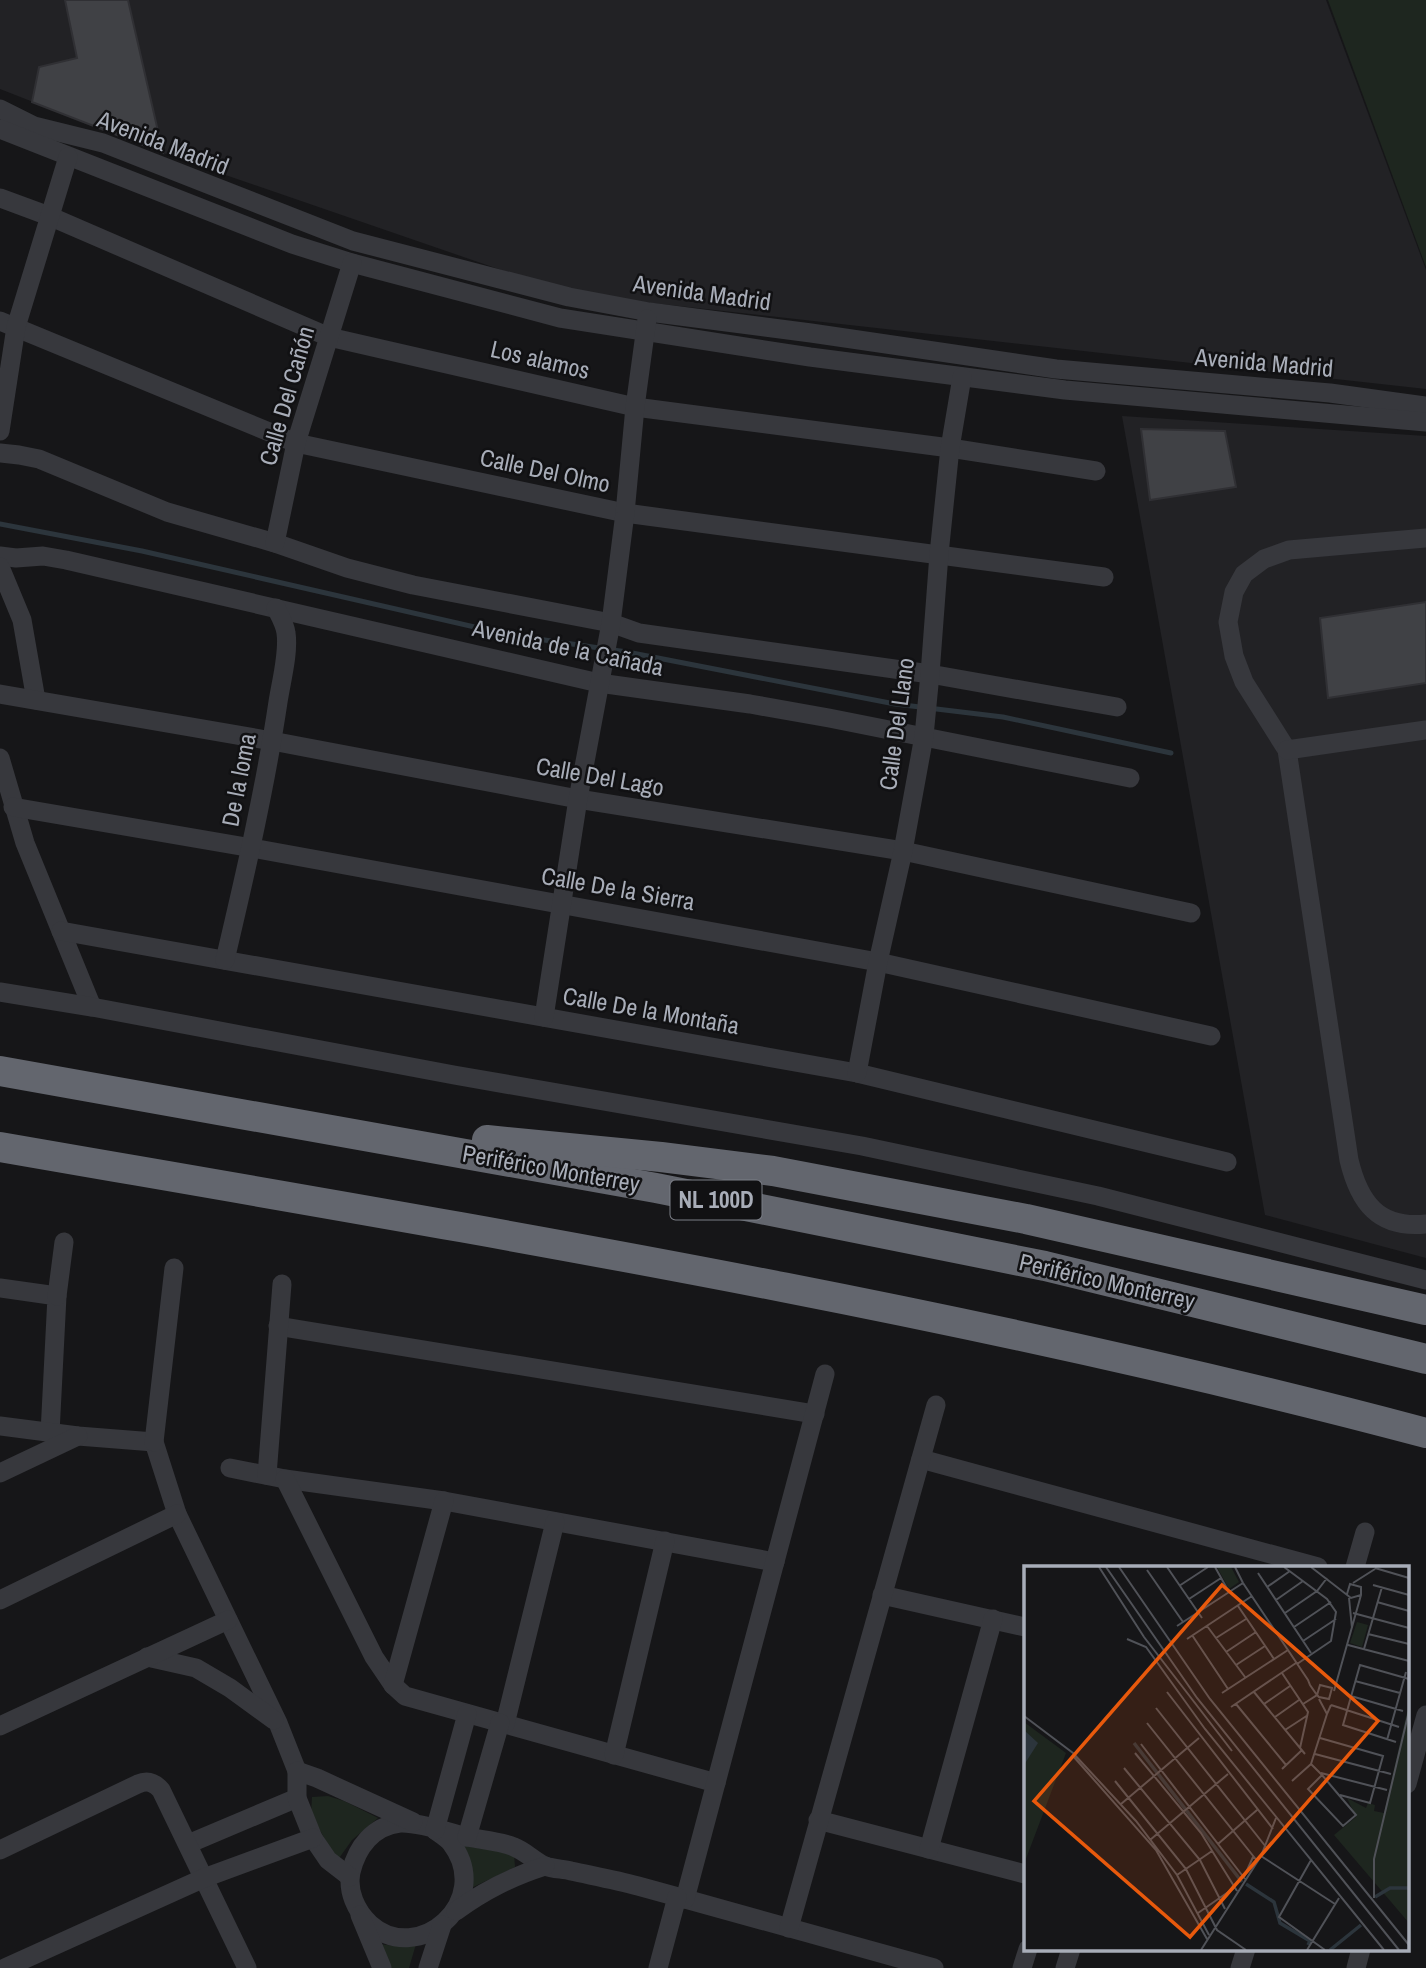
<svg xmlns="http://www.w3.org/2000/svg" width="1426" height="1968" viewBox="0 0 1426 1968" font-family="'Archivo Narrow',sans-serif">
<style>
.built{fill:#222225}
.green{fill:#1e261f}
.lines{fill:none;stroke-linecap:round;stroke-linejoin:round}
.stream{stroke:#2c353c;stroke-width:5}
.building{fill:#404145;stroke:#303034;stroke-width:2}
.minor{stroke:#37383d;stroke-width:19}
.highway{stroke:#63666e;stroke-width:30}
.labels{text-anchor:middle;stroke-width:5;stroke-linejoin:round;paint-order:stroke}
.shield{fill:#111113;stroke:#7b7e86;stroke-width:2}
.shield-label{font-size:23px;font-weight:bold;fill:#a8adb8}
.street-label{font-size:24px;fill:#a8adb8;stroke:#111113}
.inset-river{fill:none;stroke:#2c353c;stroke-width:3.5}
.inset-road{fill:none;stroke:#505258;stroke-width:2}
.view{fill:#e8590c;fill-opacity:0.15;stroke:#e8590c;stroke-width:3.5}
.inset-edge{fill:none;stroke:#a8adb8;stroke-width:3.5}
</style>
<rect width="100%" height="100%" fill="#161618"/>
<g class="built">
<polygon points="0,0 1326,0 1426,270 1426,389 571,294 179,159 0,89"/>
<polygon points="1122,416 1426,436 1426,1258 1265,1215"/>
</g>
<g class="green">
<polygon points="1328,0 1426,0 1426,267"/>
<polygon points="328,1796 344,1801 378,1818 352,1840 337,1861 311,1814 312,1797"/>
<polygon points="460,1845 514,1854 515,1867 467,1890"/>
<polygon points="379,1944 404,1947 416,1944 409,1968 390,1968"/>
</g>
<g class="lines">
<polyline class="stream" points="0,524 142,551 510,635 627,652 895,704 1003,717 1171,753"/>
</g>
<g class="building">
<polygon points="65,0 128,0 163,153 32,102 39,67 77,58"/>
<polygon points="1141,429 1225,431 1236,487 1150,500"/>
<polygon points="1426,602 1426,683 1328,698 1320,618"/>
</g>
<g class="lines">
<g class="minor">
<polyline points="0,109 34,126 103,143 353,241 569,297 649,312 811,333 1056,369 1330,393 1426,406"/>
<polyline points="0,129 292,244 352,263 560,318 810,357 1065,390 1426,422"/>
<polyline points="0,198 49,216 329,337 635,407 950,448 1096,471"/>
<polyline points="0,321 296,443 625,513 1104,577"/>
<polyline points="0,431 16,327 68,157"/>
<polyline points="0,453 19,455 39,459 167,512 275,543 347,568 413,585 611,623 639,633 930,674 1117,707"/>
<path d="M1426 538 1289 550 1264 559 1244 574 1234 592 1228 622 1234 656 1244 682 1287 750 1349 1160C1359 1202 1378 1229 1426 1224"/>
<polyline points="275,543 296,443 352,263"/>
<polyline points="0,556 16,558 43,556 66,560 599,683 750,704 829,718 1130,778"/>
<polyline points="0,567 22,620 36,700"/>
<polyline points="0,694 272,741 578,799 903,851 1191,913"/>
<polyline points="1287,750 1426,730"/>
<polyline points="0,758 25,843 92,1007"/>
<polyline points="13,807 252,848 878,962 1211,1036"/>
<polyline points="61,931 857,1073 1227,1162"/>
<path d="M225 960C245 875 265 789 278 702 281 682 289 653 286 633 285 624 280 616 276 608"/>
<polyline points="0,992 92,1007 454,1075 862,1146 1098,1196 1426,1280"/>
<polyline points="544,1017 578,799 611,623 625,513 635,407 647,319"/>
<polyline points="857,1073 878,962 903,851 924,736 930,674 939,554 950,448 962,377"/>
<polyline points="0,1288 57,1296 50,1433"/>
<polyline points="57,1296 64,1242"/>
<polyline points="278,1326 815,1414"/>
<polyline points="0,1426 78,1436 154,1442 177,1514 278,1723 297,1771"/>
<polyline points="154,1442 174,1268"/>
<polyline points="921,1459 1318,1567"/>
<polyline points="230,1468 285,1479 444,1501 775,1562"/>
<polyline points="0,1473 78,1436"/>
<polyline points="267,1475 282,1284"/>
<polyline points="285,1479 374,1657 393,1685 405,1696 716,1783"/>
<polyline points="1355,1567 1365,1532"/>
<polyline points="882,1595 1025,1627"/>
<polyline points="0,1600 177,1514"/>
<polyline points="147,1657 196,1668 230,1688 274,1720"/>
<polyline points="393,1685 444,1501"/>
<polyline points="505,1724 555,1522"/>
<polyline points="0,1726 228,1620"/>
<polyline points="614,1755 665,1541"/>
<polyline points="1407,1784 1426,1715"/>
<polyline points="818,1820 1025,1874"/>
<path d="M435 1830C440 1834 447 1838 451 1843 495 1901 418 1967 370 1924 356 1911 347 1891 351 1872 357 1847 373 1826 400 1823 419 1822 448 1832 467 1837 482 1840 500 1841 514 1847 525 1851 534 1861 545 1866 553 1869 563 1869 571 1871 594 1876 616 1880 638 1886 737 1913 836 1941 934 1968"/>
<polyline points="435,1830 467,1714"/>
<polyline points="467,1837 500,1723"/>
<polyline points="188,1844 297,1798"/>
<polyline points="929,1849 993,1619"/>
<path d="M0 1850 138 1784C147 1780 154 1782 161 1790L247 1968"/>
<polyline points="350,1877 328,1860 313,1838 297,1798 297,1771 317,1778 413,1822"/>
<polyline points="685,1899 825,1374"/>
<path d="M456 1911C485 1890 511 1877 545 1866"/>
<polyline points="360,1915 382,1968"/>
<polyline points="789,1928 936,1405"/>
<polyline points="5,1968 204,1878 313,1838"/>
<polyline points="428,1968 442,1925"/>
<polyline points="658,1968 677,1897"/>
<polyline points="1022,1968 1028,1949"/>
<polyline points="1065,1968 1071,1949"/>
<polyline points="1240,1968 1246,1949"/>
<polyline points="1356,1968 1361,1949"/>
</g>
<g class="highway">
<polyline points="0,1071 656,1188 1045,1266 1426,1359"/>
<polyline points="487,1140 661,1157 773,1171 1026,1219 1426,1310"/>
<path d="M0 1147C478 1230 957 1308 1426 1433"/>
</g>
</g>
<g class="labels">
<rect class="shield" x="670.5" y="1180.5" width="91" height="39" rx="5"/>
<g class="shield-label">
<text x="716" y="1208">NL 100D</text>
</g>
<g class="street-label">
<text transform="translate(163 143) rotate(21)" y="8">Avenida Madrid</text>
<text transform="translate(702 293) rotate(8)" y="8">Avenida Madrid</text>
<text transform="translate(540 360) rotate(13)" y="8">Los alamos</text>
<text transform="translate(1264 363) rotate(5)" y="8">Avenida Madrid</text>
<text transform="translate(287 396) rotate(-74)" y="8">Calle Del Cañón</text>
<text transform="translate(545 471) rotate(12)" y="8">Calle Del Olmo</text>
<text transform="translate(568 648) rotate(12)" y="8">Avenida de la Cañada</text>
<text transform="translate(897 724) rotate(-82)" y="8">Calle Del Llano</text>
<text transform="translate(600 777) rotate(10)" y="8">Calle Del Lago</text>
<text transform="translate(239 780) rotate(-79)" y="8">De la loma</text>
<text transform="translate(618 889) rotate(10)" y="8">Calle De la Sierra</text>
<text transform="translate(651 1011) rotate(10)" y="8">Calle De la Montaña</text>
<text transform="translate(551 1169) rotate(10)" y="8">Periférico Monterrey</text>
<text transform="translate(1107 1282) rotate(13)" y="8">Periférico Monterrey</text>
</g>
</g>
<g transform="translate(1024 1566)">
<rect width="385" height="385" fill="#161618"/>
<path d="M193 1H207L215 16 205 23ZM333 56 344 59 338 81 326 77ZM385 137V357L310 269 332 251 323 232 342 242 344 237 351 239 350 245 360 247ZM0 156 42 187 0 298Z" fill="#1e261f"/>
<path d="M0 164 14 177 0 199Z" fill="#2c353c"/>
<path class="inset-river" d="M110 177 218 316M222 318 250 336 256 357 286 375 284 379M351 331 366 322H385M306 384 337 359"/>
<path class="inset-road" d="M75 1 120 71 208 185M82 1 173 132 375 384M95 1 186 133 385 379M143 1 178 52M191 1 205 26M211 1 219 17 284 114 286 119 293 129 295 131 305 133 308 122 296 119 293 129 279 138M260 1 303 33 312 46 307 75 273 98M287 1 327 32 337 29V21L326 18 323 28M351 2 385 12M123 4 159 56M234 7 287 87M329 17 351 3M349 19 385 29M155 20 184 1M243 21 266 5M325 32 328 62M165 33 197 12M252 34 279 15M353 36 385 45M214 40 250 93M261 47 293 25 303 12M329 47 385 62M153 60 219 17M183 60 221 111M270 61 307 36M344 68 385 78M168 69 204 123M192 72 222 53M103 73 122 81 181 163 360 384M163 73 228 30M279 75 312 53M324 79 385 95M340 83 358 21M202 86 232 66M212 99 241 80M258 107 284 146 276 182M331 115 376 127M310 125 337 29M143 126 249 263M230 126 281 188M198 127 264 84M327 130 379 145M295 133 303 148 307 139M212 138 262 199M240 138 266 120M307 139 375 161M207 141 272 97M132 142 242 281M0 150 49 187 112 255 153 309 185 369M251 151 275 134M123 157 234 296M261 164 284 149M296 172 359 190 346 237 316 229M363 174 382 106M372 176 319 159 336 99 385 113M117 178 221 313M111 187 177 267 213 325M291 188 367 208M49 190 132 284 183 373M100 202 176 294 201 343M258 203 278 184M297 207 363 224M298 209 284 223 319 260 332 249 314 228 298 209 287 198 303 148M91 215 162 303 193 364 222 384M268 215 287 198M97 238 175 172M126 274 204 208M194 278 233 244M237 290 311 338M287 294 255 351 301 384M153 309 188 285M220 311 229 291M350 332V293L385 145M174 347 210 322M177 384 237 290 252 252M283 384 315 332"/>
<path class="view" d="M198 19 354 155 166 371 10 235Z"/>
<rect width="385" height="385" class="inset-edge"/>
</g>
</svg>
